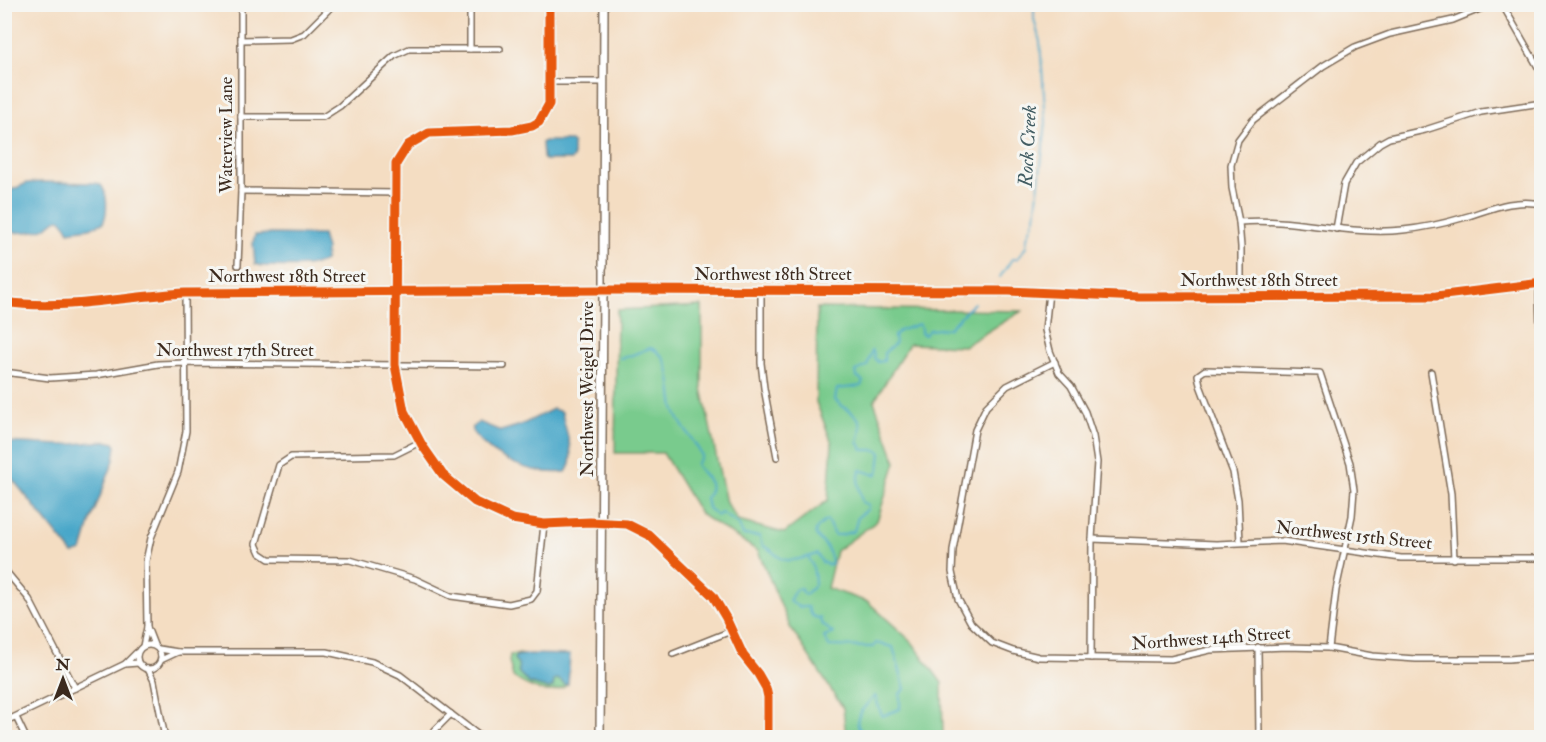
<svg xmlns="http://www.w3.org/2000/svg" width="1546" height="742" viewBox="0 0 1546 742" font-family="'IM FELL Double Pica',serif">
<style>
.green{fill:#79cb8d;stroke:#5a7a56;stroke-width:1.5}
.water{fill:#4aa7c9;stroke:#426874;stroke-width:1.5}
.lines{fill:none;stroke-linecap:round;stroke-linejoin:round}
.stream{stroke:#4aa7c9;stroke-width:2}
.minor-casing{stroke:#7c6957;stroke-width:8}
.tertiary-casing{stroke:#7c6957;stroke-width:10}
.minor{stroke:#fff;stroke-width:5}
.tertiary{stroke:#fff;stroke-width:7}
.cycleway-casing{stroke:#f6f6f2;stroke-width:13}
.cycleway{stroke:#e8590c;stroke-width:9}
.labels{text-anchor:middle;stroke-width:6;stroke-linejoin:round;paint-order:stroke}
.street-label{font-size:18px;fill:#3b2a1e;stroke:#f6f6f2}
.water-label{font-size:20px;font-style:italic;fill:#415c62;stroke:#f6f6f2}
</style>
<rect width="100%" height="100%" fill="#f6f6f2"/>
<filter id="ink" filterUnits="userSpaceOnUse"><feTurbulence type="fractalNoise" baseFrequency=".0167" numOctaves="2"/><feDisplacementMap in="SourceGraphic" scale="12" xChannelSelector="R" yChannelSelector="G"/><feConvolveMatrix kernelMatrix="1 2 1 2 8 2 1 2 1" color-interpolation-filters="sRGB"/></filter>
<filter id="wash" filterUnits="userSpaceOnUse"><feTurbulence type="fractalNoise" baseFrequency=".008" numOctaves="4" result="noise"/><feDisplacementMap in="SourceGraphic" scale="24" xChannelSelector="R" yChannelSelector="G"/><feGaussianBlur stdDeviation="1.35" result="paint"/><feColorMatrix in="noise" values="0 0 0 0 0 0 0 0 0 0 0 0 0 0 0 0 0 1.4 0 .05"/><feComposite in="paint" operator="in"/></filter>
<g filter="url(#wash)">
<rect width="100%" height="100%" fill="#f4ddc2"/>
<g class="green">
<polygon points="702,306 702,388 726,503 738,521 784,533 828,500 832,443 816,402 817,308 1022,311 964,346 909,344 874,401 896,462 877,521 836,551 827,588 868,602 912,642 942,683 943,737 846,737 843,708 790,627 758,551 700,514 663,453 615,453 617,310"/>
<path d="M520 654 523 655 516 656 520 669 518 671C529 681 537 688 553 685L554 680C560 677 561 682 565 685L568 684C551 699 529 688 513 677L509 661 510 655Z"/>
</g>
<g class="water">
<polygon points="545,141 571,141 573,143 573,158 571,160 545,160 543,158 542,142"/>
<path d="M42 182 96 183 101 185C108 194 108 212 103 223L90 228 69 231C58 211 58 220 45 228 39 232 18 233 11 232L5 225V191L7 192 27 183Z"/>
<path d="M271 234 322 235 326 249 325 261C313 269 277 266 262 266L255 264 253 242 255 235Z"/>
<path d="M553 409 562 412C564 429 578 456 566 472 532 476 491 458 472 431L473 427 479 422 501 431 521 425Z"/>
<polygon points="106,441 114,443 116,446 114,460 91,520 82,551 73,554 5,470 5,442 61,445"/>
<polygon points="529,654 570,655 568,684 565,685 560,680 556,679 554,680 553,687 549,689 529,683 519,673 518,664 514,659 516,656"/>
</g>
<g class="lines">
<g class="stream">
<polyline points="1000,277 1012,259 1017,259 1026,247 1027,237 1035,217 1046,122 1040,42 1034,19 1034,4"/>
<polyline points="582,358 585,357"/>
<path d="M620 358C632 357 639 351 651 348 675 358 669 391 675 411 681 428 695 440 702 456L696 464C703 477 718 482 706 498L708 508 717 516 721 513 738 524 743 535 759 536 763 546C770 548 773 553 779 557 787 563 798 559 807 557"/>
<path d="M872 738C845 727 861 709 875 696L882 716 900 709V694L905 689 893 647 876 643 873 647 829 646 824 637 833 633 821 623 820 618C813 618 809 615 808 607H799L789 601 795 590 800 588 805 595 815 585C815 576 814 565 808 557L817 554 822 562 828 565 832 564C832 559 830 554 828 550 823 537 803 536 827 520L834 535H841L854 531 858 517 868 509V505L862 502 858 483 860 470 876 475 879 470 881 453 877 450H863L858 442C867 413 852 416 835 400L837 389 861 386 863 381 857 377 856 371 867 366 872 350 874 354V358L878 362 884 361V353L895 344 894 336 899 331 919 324 921 328V333L925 335 929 330 949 328 974 303"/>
</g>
</g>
</g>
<g filter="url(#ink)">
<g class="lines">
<g class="minor-casing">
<g id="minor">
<polyline points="549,4 549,104 539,122 532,126 512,130 429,133 408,145 396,164 395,365 404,411 422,445 443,475 475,502 512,519 544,524 590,522 627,524 649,535 713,596 726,618 743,655 758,674 766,688 768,697 768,738"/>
<polyline points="1502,4 1542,74"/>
<polyline points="241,40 291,39 304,34 334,4"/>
<polyline points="470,49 470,4"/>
<polyline points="549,82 604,82"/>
<polyline points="241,117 323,117 340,106 394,56 409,49 500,49"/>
<polyline points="241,191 396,193"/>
<path d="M1239 222C1294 217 1348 236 1403 230 1423 228 1442 224 1462 218 1489 210 1512 198 1542 204"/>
<polyline points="1336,229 1344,184 1356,163 1380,143 1389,138 1425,130 1481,112 1542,103"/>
<polyline points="1542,237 1539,296 1542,389"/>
<polyline points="238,265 241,191 241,4"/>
<polyline points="603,266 603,290"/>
<polyline points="761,291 761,363 764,388 777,457"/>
<polyline points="1049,292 1045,330 1050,351 1059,373 1071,386 1085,412 1093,436 1097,462 1092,539 1091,658"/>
<polyline points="1241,297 1241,247 1239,222 1232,188 1231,165 1238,140 1253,120 1323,66 1355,47 1390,34 1453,20 1492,4"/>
<polyline points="1055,362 1007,386 986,407 975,430 953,550 952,572 958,599 971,623 992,643 1013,651 1039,657 1171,659 1210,650 1286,647 1329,648 1372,656 1416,659 1509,659 1542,656"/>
<polyline points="4,372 50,378 96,375 158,364 186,363 504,366"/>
<polyline points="1431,372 1451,494 1454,559"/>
<polyline points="420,442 394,455 291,457 279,465 256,544 260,553 269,559 350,560 415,579 451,596 509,604 531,599 537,591 544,524"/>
<polyline points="1092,539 1216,544 1282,541 1401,558 1542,558"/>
<polyline points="1240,542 1238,500 1233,472 1200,385 1198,375 1205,370 1320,373 1350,463 1354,490 1352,516 1336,590 1329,648"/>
<polyline points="4,569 29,599 75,688"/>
<polyline points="147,627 146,561 151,538 178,472 186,431 185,293"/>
<circle cx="149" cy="657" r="12"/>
<polyline points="143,646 147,627 154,645"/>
<polyline points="1258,647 1259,738"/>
<polyline points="159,649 178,652 161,660"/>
<polyline points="178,652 327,652 372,662 400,675 482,738"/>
<polyline points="136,653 125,664 138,663"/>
<polyline points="673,654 731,631"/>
<polyline points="148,669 154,681 165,738"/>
<polyline points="16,717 26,738"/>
<polyline points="4,722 125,664"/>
<polyline points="431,738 435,730 451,714"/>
</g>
</g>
<g class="tertiary-casing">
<g id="tertiary">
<polyline points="603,266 604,4"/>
<path d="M4 302C65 311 125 296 185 293L603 290 1009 291 1139 297 1436 296 1542 283"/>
<polyline points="600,738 603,290"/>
</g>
</g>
<use href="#minor" class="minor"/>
<use href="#tertiary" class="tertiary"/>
<g class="cycleway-casing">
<g id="cycleway">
<polyline points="549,4 549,104 539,122 532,126 512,130 429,133 408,145 396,164 395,365 404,411 422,445 443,475 475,502 512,519 544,524 590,522 627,524 649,535 713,596 726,618 743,655 758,674 766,688 768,697 768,738"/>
<path d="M4 302C65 311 125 296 185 293L603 290 1009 291 1139 297 1436 296 1542 283"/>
</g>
</g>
<use href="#cycleway" class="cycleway"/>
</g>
</g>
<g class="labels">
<g class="street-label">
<text transform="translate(226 135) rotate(-90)" y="6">Waterview Lane</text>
<text x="773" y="280">Northwest 18th Street</text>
<text x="287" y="282">Northwest 18th Street</text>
<text x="1259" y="286">Northwest 18th Street</text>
<text x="235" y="356">Northwest 17th Street</text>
<text transform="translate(587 389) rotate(-90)" y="6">Northwest Weigel Drive</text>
<text transform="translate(1354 535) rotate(6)" y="6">Northwest 15th Street</text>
<text transform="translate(1211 638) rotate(-4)" y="6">Northwest 14th Street</text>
</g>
<g class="water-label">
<text transform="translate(1027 146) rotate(-87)" y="7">Rock Creek</text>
</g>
</g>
<rect width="1546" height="742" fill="none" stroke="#f6f6f2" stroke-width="24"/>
<g transform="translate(63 679)" stroke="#f6f6f2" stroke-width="4.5" paint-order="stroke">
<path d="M0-4.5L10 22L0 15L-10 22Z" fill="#3b2a1e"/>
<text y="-9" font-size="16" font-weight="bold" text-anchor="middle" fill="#3b2a1e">N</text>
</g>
</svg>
